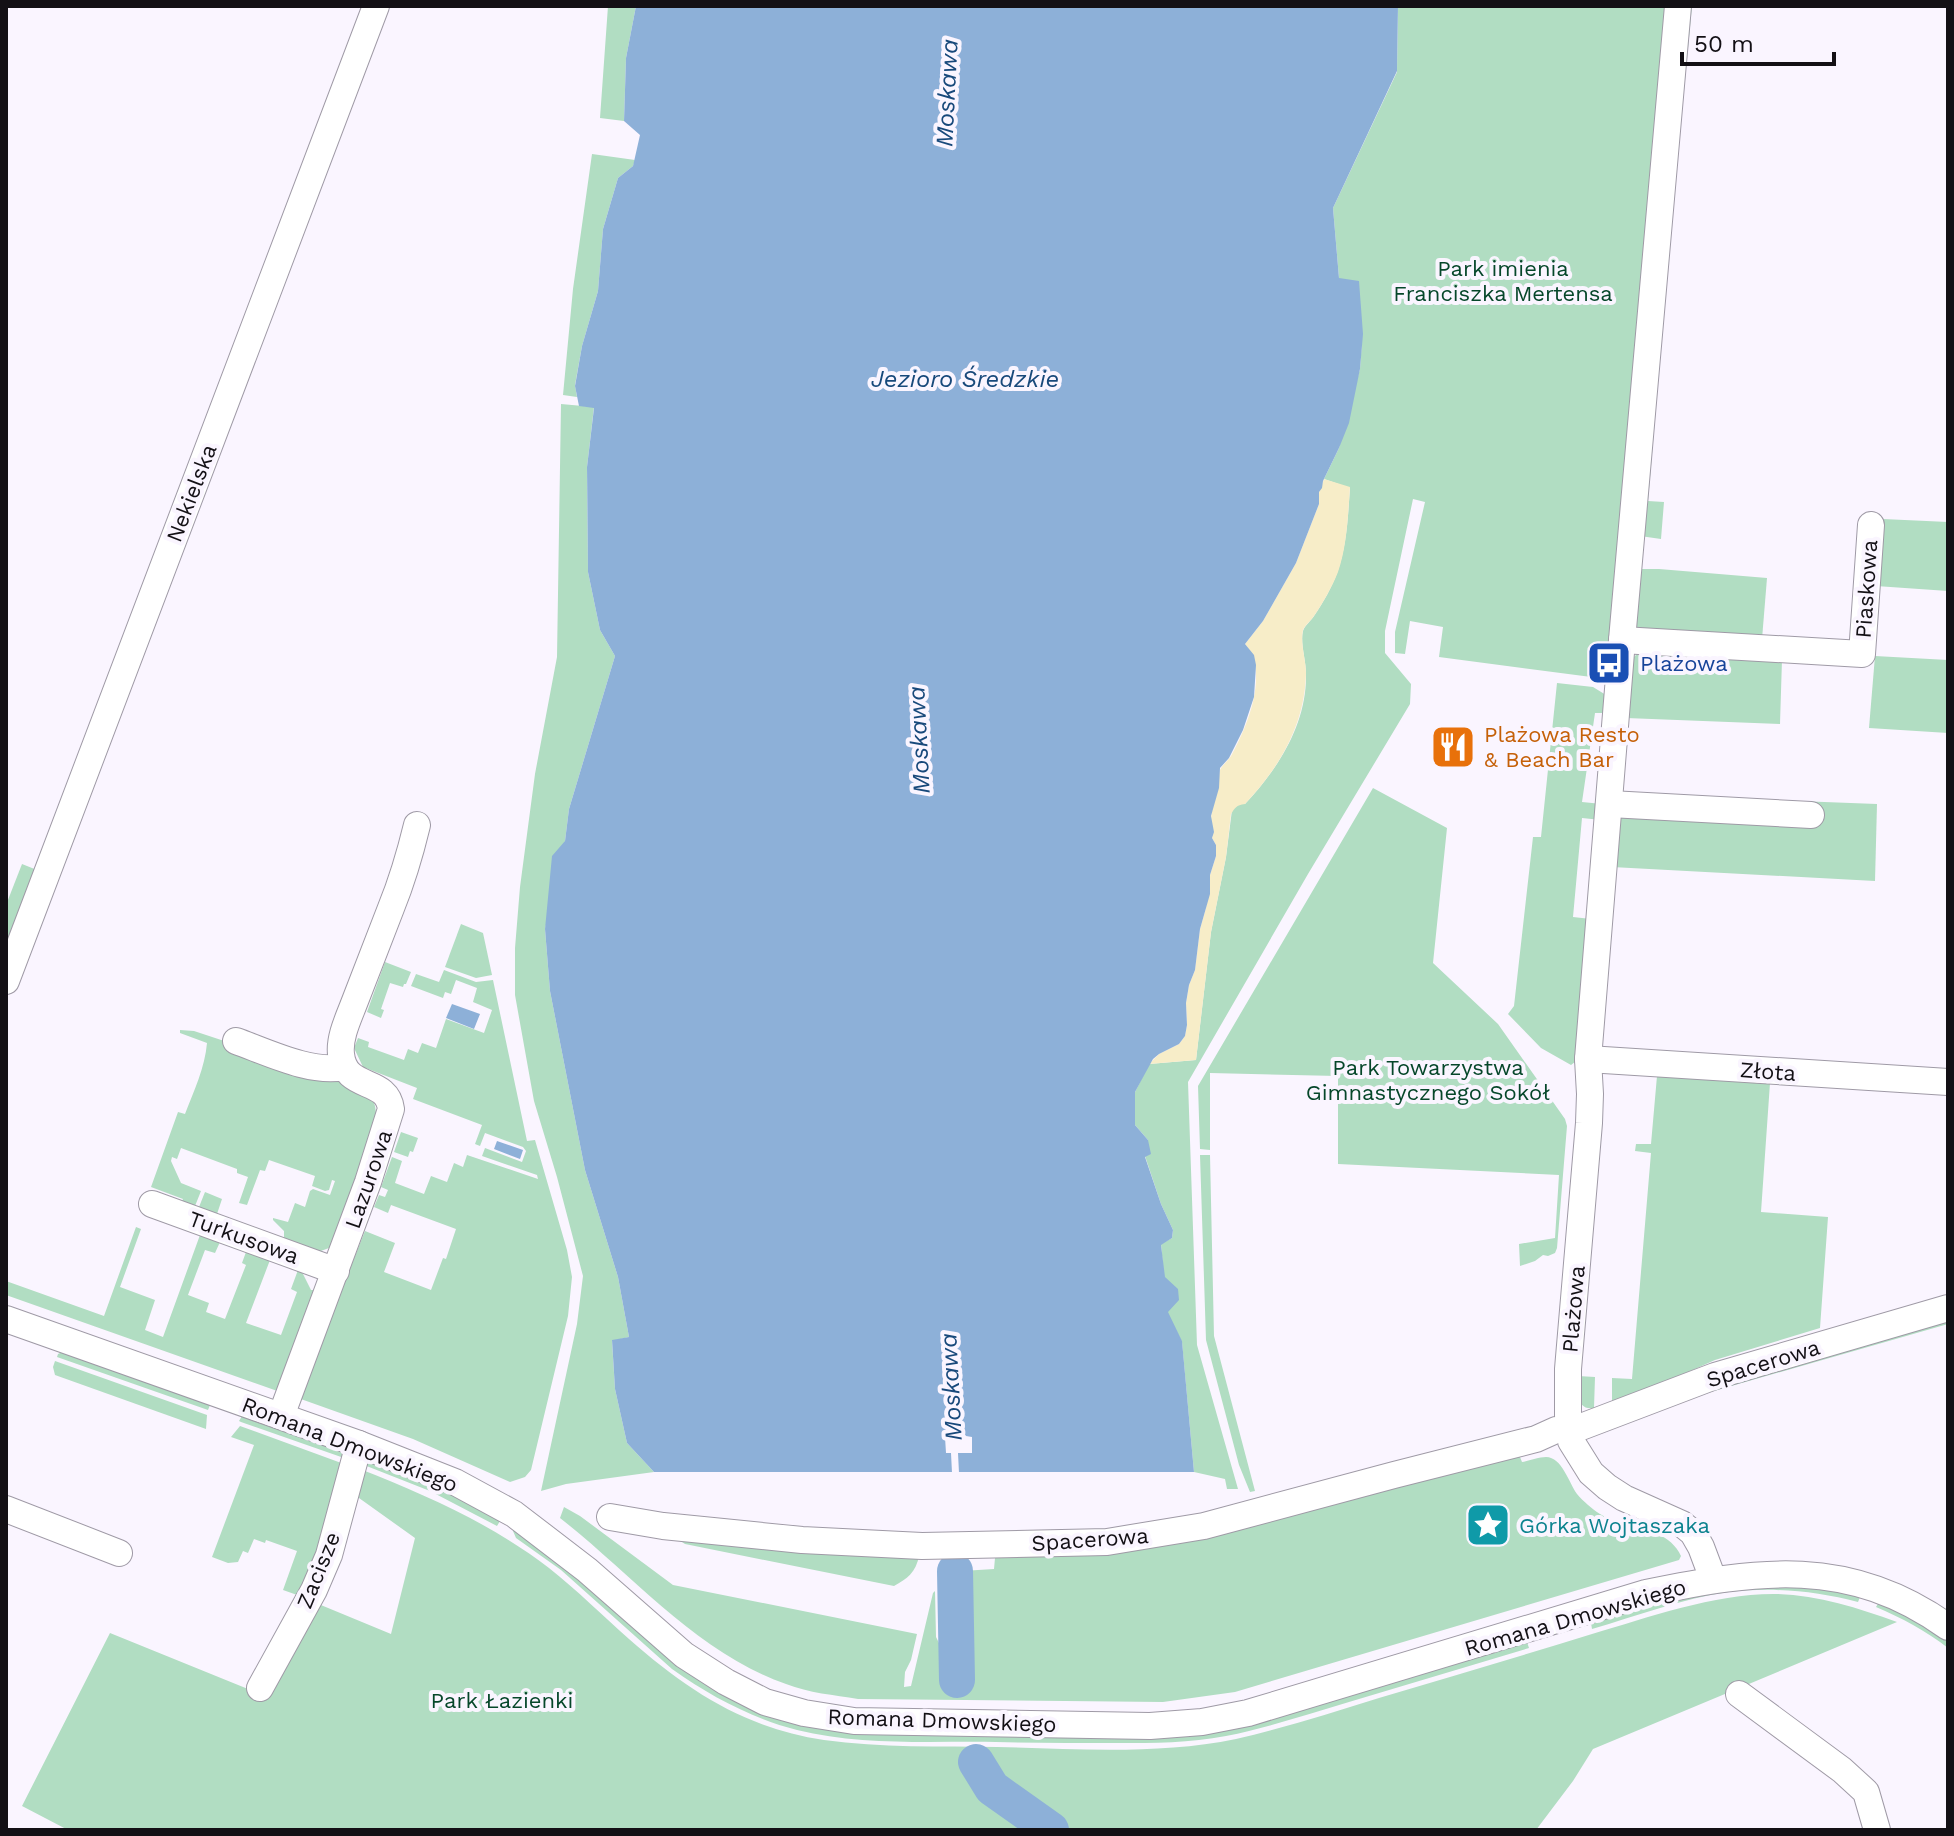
<svg xmlns="http://www.w3.org/2000/svg" width="1954" height="1836" viewBox="0 0 1954 1836" font-family="'Work Sans',sans-serif">
<style>
.green{fill:#b1ddc2}
.sand{fill:#f7edc8}
.water{fill:#8db0d8}
.pier{fill:#faf5ff}
.lines{fill:none;stroke-linecap:round;stroke-linejoin:round}
.river{stroke:#8db0d8;stroke-width:36}
.minor-casing{stroke:#9f9aa6;stroke-width:28}
.minor{stroke:#fff;stroke-width:26}
.labels{text-anchor:middle;stroke-width:8;stroke-linejoin:round;paint-order:stroke}
.park-label{font-size:22px;fill:#06472a;stroke:#faf5ff}
.street-label{font-size:22px;fill:#131015;stroke:#faf5ff}
.transit-label{font-size:22px;fill:#164399;stroke:#faf5ff;text-anchor:start}
.food-label{font-size:22px;fill:#c56008;stroke:#faf5ff;text-anchor:start}
.culture-label{font-size:22px;fill:#0d838f;stroke:#faf5ff;text-anchor:start}
.water-label{font-size:24px;font-style:italic;fill:#18497b;stroke:#faf5ff}
</style>
<rect width="100%" height="100%" fill="#faf5ff"/>
<g class="green">
<polygon points="608,6 636,6 626,58 624,121 600,118"/>
<path d="M1398 6H1668L1611 678H1599L1439 657 1443 627 1410 621 1405 654 1395 653V632L1425 502 1413 499 1385 631V653L1411 684 1410 704 1308 874 1188 1082 1197 1345 1238 1489H1227L1225 1479 1194 1472 1182 1342 1167 1312 1161 1244 1172 1238 1173 1230 1161 1204 1145 1156 1148 1140 1135 1125V1092L1149 1064 1196 1060 1211 932 1226 857 1232 810 1239 804H1245C1278 769 1307 724 1306 674 1306 660 1300 643 1303 631 1305 625 1311 621 1314 616 1323 603 1332 587 1337 573 1347 546 1348 515 1350 488L1324 479 1339 448 1360 369 1362 341 1339 278 1333 208 1397 72Z"/>
<polygon points="1687,6 1692,6 1673,206 1648,501 1664,502 1661,539 1640,536"/>
<polygon points="592,154 635,160 633,166 618,178 603,229 598,291 582,346 575,385 577,397 563,395 573,289"/>
<polygon points="561,404 594,407 587,467 588,572 600,630 615,656 569,809 565,841 545,929 550,991 585,1170 618,1277 629,1337 612,1341 615,1389 627,1443 654,1472 566,1484 541,1491 577,1324 583,1276 557,1177 534,1101 515,995 515,948 520,887 535,774 557,657"/>
<polygon points="1883,519 1948,522 1948,591 1876,586"/>
<polygon points="1638,569 1659,569 1767,578 1762,639 1632,633"/>
<polygon points="1638,653 1782,659 1780,724 1626,718 1633,658"/>
<polygon points="1875,656 1948,660 1948,733 1869,728"/>
<polygon points="1557,683 1593,687 1606,695 1604,713 1595,713 1582,802 1602,804 1601,820 1582,818 1573,917 1591,919 1580,1058 1571,1065 1541,1048 1508,1014 1514,1006 1533,837 1541,837"/>
<polygon points="1373,788 1447,828 1433,963 1498,1024 1565,1119 1567,1126 1557,1248 1555,1253 1548,1256 1543,1255 1535,1261 1520,1266 1519,1244 1555,1238 1559,1175 1338,1164 1338,1076 1210,1073 1210,1150 1200,1149 1198,1086"/>
<polygon points="1619,794 1877,804 1875,881 1612,867"/>
<polygon points="22,864 37,870 6,948 6,905"/>
<polygon points="461,924 483,933 492,975 476,978 445,967"/>
<polygon points="385,962 411,972 406,984 404,984 403,987 390,983 381,1009 384,1010 381,1018 367,1012"/>
<polygon points="444,970 476,982 493,980 527,1141 535,1140 567,1250 572,1277 568,1316 531,1470 525,1477 510,1482 413,1439 298,1398 365,1231 395,1243 384,1272 431,1290 443,1258 446,1259 456,1229 391,1205 388,1213 374,1207 379,1195 385,1197 388,1190 381,1187 392,1157 402,1161 395,1183 424,1194 431,1176 447,1182 454,1163 463,1167 467,1155 538,1179 537,1175 482,1156 485,1148 522,1162 526,1151 523,1147 485,1133 480,1146 475,1144 482,1125 413,1099 417,1088 363,1067 354,1048 358,1038 369,1042 368,1047 404,1060 408,1049 418,1053 422,1043 436,1048 446,1019 484,1033 492,1010 473,1002 477,988 456,980 451,994 445,992 443,998 411,986 416,974 439,982"/>
<path d="M180 1030 194 1031 345 1081 373 1100 375 1106 377 1119 337 1241 329 1248 318 1252 284 1239V1231L273 1220V1218L288 1222 295 1203 305 1207 310 1191 313 1189 330 1195 335 1181 332 1180 329 1190 325 1191 312 1186 315 1176 269 1160 265 1171 260 1170 247 1205 239 1203 248 1177 237 1173V1169L181 1148 177 1159 172 1157 171 1161 181 1183 201 1191 195 1206 182 1201 183 1199 151 1187 178 1112 185 1114C194 1091 205 1067 207 1043L180 1033Z"/>
<polygon points="1657,1076 1770,1083 1761,1212 1828,1217 1820,1328 1715,1360 1630,1398 1612,1404 1612,1378 1632,1379 1651,1153 1635,1151 1636,1144 1651,1144"/>
<polygon points="401,1132 418,1138 413,1152 410,1151 408,1157 394,1152"/>
<polygon points="1200,1155 1210,1155 1214,1336 1255,1491 1250,1492 1239,1465 1206,1340"/>
<polygon points="205,1192 222,1199 217,1214 199,1207"/>
<polygon points="136,1227 141,1229 120,1287 155,1300 145,1330 163,1337 200,1235 220,1242 215,1253 205,1250 188,1295 209,1303 206,1312 225,1319 246,1265 242,1263 246,1252 270,1260 246,1323 281,1335 297,1292 291,1289 298,1270 302,1272 311,1290 316,1290 283,1393 6,1295 6,1281 104,1316"/>
<polygon points="1948,1314 1948,1324 1714,1391 1601,1430 1649,1410"/>
<polygon points="62,1352 210,1405 208,1410 57,1357 58,1354"/>
<polygon points="55,1361 207,1415 206,1429 55,1375 53,1367"/>
<path d="M1578 1376 1595 1377 1594 1408C1575 1411 1578 1389 1578 1376Z"/>
<polygon points="242,1416 343,1451 344,1458 241,1422 239,1421"/>
<polygon points="240,1426 344,1464 336,1503 300,1596 283,1590 297,1551 266,1540 265,1543 254,1539 248,1553 243,1551 238,1562 228,1563 212,1557 254,1445 231,1437"/>
<path d="M1518 1452 1522 1462C1529 1461 1539 1457 1546 1457 1562 1457 1569 1483 1577 1494 1583 1501 1592 1509 1600 1514 1625 1530 1667 1525 1681 1556L1679 1560 1235 1692 1163 1702 858 1699C834 1695 809 1693 786 1684 697 1653 633 1575 560 1518L564 1507 580 1516 673 1585 917 1634 911 1660 905 1672 904 1687 911 1686 933 1593 935 1591 936 1637 946 1657 948 1676 952 1680 963 1677 968 1640 967 1583 962 1571 994 1569 995 1558 1108 1551Z"/>
<polygon points="370,1461 458,1497 500,1521 497,1526 430,1491 364,1465"/>
<path d="M360 1469C426 1495 492 1524 549 1568 577 1590 603 1616 629 1639 688 1691 745 1728 824 1740 881 1748 940 1746 997 1747 1076 1749 1158 1755 1236 1739 1284 1728 1331 1713 1379 1698 1450 1677 1521 1656 1592 1634 1650 1617 1716 1593 1777 1594 1818 1595 1858 1608 1897 1622L1593 1749 1573 1781 1536 1830H68L22 1806 110 1633 265 1696 316 1603 391 1634 415 1538 352 1493Z"/>
<path d="M514 1529C531 1541 548 1552 564 1565 623 1614 674 1671 743 1705L1082 1738 1527 1642 1529 1648C1469 1666 1409 1684 1349 1702 1308 1714 1267 1728 1226 1736 1190 1743 1154 1743 1117 1743 1077 1743 1036 1743 996 1742 930 1741 861 1746 797 1730 751 1718 710 1696 672 1669L561 1570 516 1538 513 1531Z"/>
<path d="M679 1540 919 1556C916 1572 907 1579 894 1586L685 1544Z"/>
<path d="M1779 1584 1834 1590 1860 1597 1858 1602C1816 1591 1773 1587 1729 1592 1683 1598 1637 1616 1592 1629L1591 1623 1674 1598Z"/>
<path d="M1879 1602 1904 1611 1948 1639V1648C1926 1631 1902 1618 1876 1607Z"/>
</g>
<path class="sand" d="M1324 479 1350 487C1348 515 1347 546 1338 572 1332 587 1323 603 1314 616 1311 621 1305 625 1303 630 1300 643 1306 660 1306 673 1305 725 1279 768 1245 804 1236 805 1235 808 1231 814L1226 857 1211 932 1196 1060 1149 1064 1159 1054 1179 1044 1185 1036 1187 1025 1186 1003 1189 985 1195 970 1200 929 1206 908 1210 875 1216 856V845L1212 838C1214 830 1211 827 1211 820 1211 809 1216 799 1218 789 1220 783 1218 776 1220 770 1222 765 1228 761 1231 756 1247 727 1270 673 1245 644L1263 621 1296 563 1319 504V492Z"/>
<g class="water">
<polygon points="636,6 1398,6 1397,71 1333,208 1339,278 1359,281 1363,334 1360,369 1349,423 1339,448 1323,481 1322,488 1319,492 1319,504 1296,563 1263,621 1245,644 1254,655 1256,665 1254,697 1243,730 1229,758 1220,768 1219,788 1211,816 1214,832 1212,838 1216,845 1216,856 1210,875 1210,894 1200,929 1195,970 1189,985 1186,1003 1187,1025 1185,1036 1179,1044 1159,1054 1153,1059 1135,1092 1135,1125 1148,1140 1151,1154 1145,1157 1161,1204 1173,1230 1172,1238 1161,1245 1165,1277 1178,1289 1179,1300 1168,1312 1182,1341 1194,1472 654,1472 627,1443 615,1389 612,1340 629,1337 618,1277 585,1170 550,991 545,929 552,856 565,841 569,809 615,656 600,630 588,572 587,467 594,408 579,406 575,386 582,346 598,291 603,229 618,178 633,166 640,135 624,121 626,58"/>
<polygon points="452,1004 480,1014 474,1029 446,1018"/>
<polygon points="497,1141 523,1150 520,1159 494,1149"/>
<path d="M948 1571H962C974 1598 967 1645 962 1673H953C949 1646 939 1597 948 1571Z"/>
</g>
<polygon class="pier" points="954,1428 962,1430 966,1436 972,1437 972,1453 958,1453 959,1473 952,1473 951,1453 946,1453 945,1437 948,1431"/>
<g class="lines">
<g class="river">
<polyline points="955,1571 957,1680"/>
<polyline points="976,1762 992,1788 1051,1830"/>
</g>
<g class="minor-casing">
<g id="minor">
<polyline points="1622,640 1862,654 1871,525"/>
<polyline points="1610,804 1811,815"/>
<polyline points="6,981 376,6"/>
<path d="M236 1041C267 1052 311 1074 344 1067"/>
<polyline points="1588,1059 1948,1082"/>
<polyline points="152,1204 336,1271"/>
<path d="M6 1319 359 1444 455 1482 514 1514 587 1570 684 1655 726 1682 765 1702 804 1713 854 1721 1150 1726 1202 1722 1248 1713 1646 1593C1758 1570 1849 1556 1948 1627"/>
<path d="M281 1416 368 1182 391 1109C387 1076 345 1092 341 1054 339 1037 349 1017 355 1001 367 970 379 939 391 908 402 881 410 854 417 825"/>
<polyline points="1568,1416 1568,1369 1589,1123 1590,1094 1588,1059 1622,640 1678,6"/>
<polyline points="1581,1427 1715,1376 1948,1308"/>
<polyline points="1571,1441 1591,1473 1607,1487 1624,1498 1682,1524 1693,1533 1701,1547 1713,1579"/>
<polyline points="6,1509 119,1553"/>
<polyline points="610,1517 663,1526 802,1540 922,1546 1107,1542 1204,1526 1394,1475 1536,1439 1556,1430"/>
<polyline points="260,1688 314,1590 329,1555 359,1444"/>
<polyline points="1739,1694 1842,1770 1866,1792 1877,1830"/>
</g>
</g>
<use href="#minor" class="minor"/>
</g>
<defs>
<g id="bus-square" transform="scale(2.3)"><rect x="-9" y="-9" width="18" height="18" rx="4" fill="#1a4fb4" stroke="#faf5ff"/><path d="M-5-6H5V4H4V6H2V4H-2V6H-4V4H-5ZM-3.5-4V0h7V-4ZM-3.5 1.2v1.5H-2V1.2ZM2 1.2v1.5H3.5V1.2Z" fill="#fff"/></g>
<g id="restaurant-square" transform="scale(2.3)"><rect x="-9" y="-9" width="18" height="18" rx="4" fill="#e8710a" stroke="#faf5ff"/><path d="M-5-6h1v4h1v-4h1v4h1v-4h1v5L-1.5 .5V6h-2V.5L-5-1ZM5-6V6H3V1.5H1.5Q1.5-4 5-6Z" fill="#fff"/></g>
<g id="sight-square" transform="scale(2.3)"><rect x="-9" y="-9" width="18" height="18" rx="4" fill="#0f9aa8" stroke="#faf5ff"/><path d="M0-6L1.8-2.2L6-1.7L2.9 1.2L3.7 5.4L0 3.3L-3.7 5.4L-2.9 1.2L-6-1.7L-1.8-2.2Z" fill="#fff"/></g>
</defs>
<g fill-rule="evenodd">
<use href="#bus-square" x="1609" y="663"/>
<use href="#restaurant-square" x="1453" y="747"/>
<use href="#sight-square" x="1488" y="1525"/>
</g>
<g class="labels">
<g class="park-label">
<text x="1503" y="276">Park imienia<tspan x="1503" dy="25">Franciszka Mertensa</tspan></text>
<text x="1428" y="1075">Park Towarzystwa<tspan x="1428" dy="25">Gimnastycznego Sokół</tspan></text>
<text x="502" y="1708">Park Łazienki</text>
</g>
<g class="street-label">
<text transform="translate(191 493) rotate(-69)" y="8">Nekielska</text>
<text transform="translate(1866 589) rotate(-86)" y="8">Piaskowa</text>
<text transform="translate(1768 1071) rotate(4)" y="8">Złota</text>
<text transform="translate(368 1179) rotate(-71)" y="8">Lazurowa</text>
<text transform="translate(244 1237) rotate(20)" y="8">Turkusowa</text>
<text transform="translate(1573 1309) rotate(-85)" y="8">Plażowa</text>
<text transform="translate(1763 1363) rotate(-17)" y="8">Spacerowa</text>
<text transform="translate(350 1444) rotate(21)" y="8">Romana Dmowskiego</text>
<text transform="translate(1090 1539) rotate(-4)" y="8">Spacerowa</text>
<text transform="translate(318 1570) rotate(-68)" y="8">Zacisze</text>
<text transform="translate(1575 1617) rotate(-16)" y="8">Romana Dmowskiego</text>
<text transform="translate(942 1720) rotate(2)" y="8">Romana Dmowskiego</text>
</g>
<g class="transit-label">
<text x="1640" y="671">Plażowa</text>
</g>
<g class="food-label">
<text x="1484" y="742">Plażowa Resto<tspan x="1484" dy="25">&amp; Beach Bar</tspan></text>
</g>
<g class="culture-label">
<text x="1519" y="1533">Górka Wojtaszaka</text>
</g>
<g class="water-label">
<text transform="translate(947 93) rotate(-87)" y="8">Moskawa</text>
<text x="965" y="387">Jezioro Średzkie</text>
<text transform="translate(919 740) rotate(-93)" y="8">Moskawa</text>
<text transform="translate(951 1387) rotate(-93)" y="8">Moskawa</text>
</g>
</g>
<rect width="1954" height="1836" fill="none" stroke="#131015" stroke-width="16"/>
<path d="M1682 52v12h152v-12" fill="none" stroke="#131015" stroke-width="4"/>
<text x="1694" y="52" font-size="24" fill="#131015" stroke="#faf5ff" stroke-width="6" paint-order="stroke">50 m</text>
</svg>
